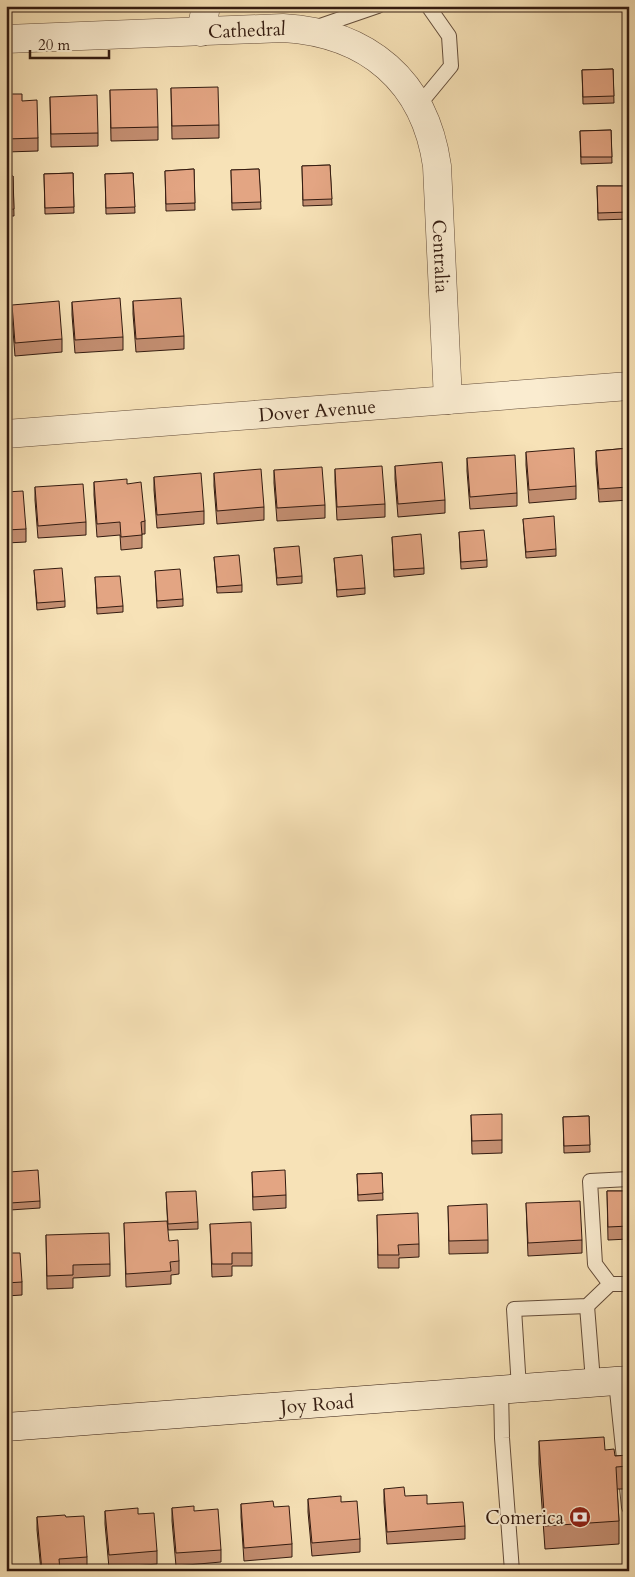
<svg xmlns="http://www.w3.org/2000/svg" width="635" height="1577" viewBox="0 0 635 1577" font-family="Cardo,serif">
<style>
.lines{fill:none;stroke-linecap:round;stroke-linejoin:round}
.service-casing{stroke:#644d3a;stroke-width:16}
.minor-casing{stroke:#644d3a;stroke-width:29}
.secondary-casing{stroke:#331b10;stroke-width:29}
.service{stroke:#faecd0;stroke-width:14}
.minor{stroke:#faecd0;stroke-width:28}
.secondary{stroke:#faecd0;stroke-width:28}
.wall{fill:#c38e71;stroke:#331b10}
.building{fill:#e3a583;stroke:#331b10}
.labels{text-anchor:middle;stroke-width:4;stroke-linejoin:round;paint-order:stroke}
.street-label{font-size:19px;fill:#331b10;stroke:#faecd0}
.poi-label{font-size:19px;fill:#331b10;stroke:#faecd0;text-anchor:end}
</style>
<rect width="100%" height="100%" fill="#f7e2b7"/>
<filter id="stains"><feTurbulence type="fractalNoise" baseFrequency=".004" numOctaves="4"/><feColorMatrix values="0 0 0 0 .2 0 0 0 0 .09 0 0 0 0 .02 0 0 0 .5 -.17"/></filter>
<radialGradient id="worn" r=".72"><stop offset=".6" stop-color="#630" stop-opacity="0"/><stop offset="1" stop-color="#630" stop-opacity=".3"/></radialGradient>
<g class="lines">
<g class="service-casing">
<g id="service">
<polyline points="314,28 378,6"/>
<polyline points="418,106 451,66 449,36 428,6"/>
<polyline points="629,1179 590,1181 595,1264 610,1284 629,1284"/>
<polyline points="587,1306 593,1381"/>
<polyline points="616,1381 629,1507"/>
<polyline points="519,1388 514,1309 587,1306 610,1284"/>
<polyline points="501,1389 502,1438 512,1571"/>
</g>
</g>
<g class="minor-casing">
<g id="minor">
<polyline points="201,32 206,6"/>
<path id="s1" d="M6 39 283 28C368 33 425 81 437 166L448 400"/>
<path id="s2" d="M6 434 629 386"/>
</g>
</g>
<g class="secondary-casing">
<g id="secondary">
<path id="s3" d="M6 1427 629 1380"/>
</g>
</g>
<use href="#service" class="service"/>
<use href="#minor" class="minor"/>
<use href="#secondary" class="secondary"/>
</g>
<g class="wall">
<polygon points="613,69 614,103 583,104 582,70"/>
<polygon points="171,88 219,125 219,138 172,139"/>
<polygon points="110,90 158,127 158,140 111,141"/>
<polygon points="6,94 22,101 38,138 38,151 6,152"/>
<polygon points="50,97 98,133 98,146 51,147"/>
<polygon points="611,130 612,163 581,164 580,131"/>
<polygon points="330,165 332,205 303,206 302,166"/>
<polygon points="194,169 195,210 166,211 165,171"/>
<polygon points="259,169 261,209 232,210 231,170"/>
<polygon points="73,173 74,213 45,214 44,174"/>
<polygon points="133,173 135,213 106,214 105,174"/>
<polygon points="6,176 13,176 14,216 6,216"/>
<polygon points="597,186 628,186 629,219 598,220"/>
<polygon points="133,301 184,336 184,349 136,352 133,314"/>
<polygon points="72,302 123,337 123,350 75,353 72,315"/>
<polygon points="12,305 62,339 62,352 15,356 12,318"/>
<polygon points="629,448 629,500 599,502 596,464 596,451"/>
<polygon points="526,452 576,486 576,499 529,503 526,465"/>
<polygon points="467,458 517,493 517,506 470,509 467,471"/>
<polygon points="395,466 445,500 445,513 398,517 395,479"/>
<polygon points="335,469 385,504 385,517 337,520 335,482"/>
<polygon points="274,470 325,505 325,518 277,521 274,483"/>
<polygon points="214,473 264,507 264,520 217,524 214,486"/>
<polygon points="154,477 204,511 204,524 157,528 154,490"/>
<polygon points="94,482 127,484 145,521 145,534 142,534 142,548 121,550 120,535 97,537 94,495"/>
<polygon points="35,487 86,522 86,535 38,538 35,500"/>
<polygon points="6,492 26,529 26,542 6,543"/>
<polygon points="523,519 556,549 556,556 526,558"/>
<polygon points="459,532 487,560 487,567 461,569"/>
<polygon points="392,537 424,568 424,574 394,577"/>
<polygon points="274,548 302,576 302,583 277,585"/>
<polygon points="214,557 242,585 242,592 217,593"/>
<polygon points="334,558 365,588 365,594 337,597"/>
<polygon points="34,570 65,601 65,607 37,610"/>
<polygon points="155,571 183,599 183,606 157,608"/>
<polygon points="95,577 123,606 123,612 97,614"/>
<polygon points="471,1115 502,1140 502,1153 472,1154"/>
<polygon points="589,1116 590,1152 564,1153 563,1117"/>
<polygon points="252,1172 286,1195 286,1208 253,1210"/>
<polygon points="382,1173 383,1200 358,1201 357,1174"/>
<polygon points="9,1179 40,1201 40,1208 10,1210"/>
<polygon points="607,1191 629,1191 629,1239 608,1240"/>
<polygon points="166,1192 198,1222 198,1229 168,1230"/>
<polygon points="526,1203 582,1240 582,1253 528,1256"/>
<polygon points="448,1206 488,1240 488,1253 449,1254"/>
<polygon points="377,1215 419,1244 419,1257 399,1258 399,1268 378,1268"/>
<polygon points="124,1223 169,1241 179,1261 179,1274 171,1275 171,1284 126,1287"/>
<polygon points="210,1224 252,1253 252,1266 232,1266 232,1276 212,1277"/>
<polygon points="46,1235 110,1264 110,1276 73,1278 73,1288 47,1289"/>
<polygon points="6,1253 22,1282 22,1295 6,1296"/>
<polygon points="539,1441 605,1450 615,1456 629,1455 629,1489 617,1489 619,1521 619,1544 545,1549 539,1464"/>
<polygon points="384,1489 427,1504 465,1526 465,1539 387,1544 384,1502"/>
<polygon points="308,1499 341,1502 360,1539 360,1552 312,1556 308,1512"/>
<polygon points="241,1504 274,1507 292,1544 292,1557 244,1561 241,1517"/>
<polygon points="172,1508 194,1511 221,1550 221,1562 176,1566 172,1521"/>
<polygon points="105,1511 138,1514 157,1551 157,1564 109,1568 105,1524"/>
<polygon points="37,1517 66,1517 87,1557 87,1570 41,1571 37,1530"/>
</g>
<g class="building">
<polygon points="613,69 614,96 583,97 582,70"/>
<polygon points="218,87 219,125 172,126 171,88"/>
<polygon points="157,89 158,127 111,128 110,90"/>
<polygon points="6,94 22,94 22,101 37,100 38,138 6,139"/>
<polygon points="97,95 98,133 51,134 50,97"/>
<polygon points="611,130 612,157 581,157 580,131"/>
<polygon points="330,165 332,199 303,200 302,166"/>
<polygon points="194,169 195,203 166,204 165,171"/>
<polygon points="259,169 261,202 232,203 231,170"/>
<polygon points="73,173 74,207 45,208 44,174"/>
<polygon points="133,173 135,207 106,208 105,174"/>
<polygon points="6,176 13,176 14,209 6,210"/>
<polygon points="597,186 628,186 629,212 598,213"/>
<polygon points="120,298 123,337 75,340 72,302"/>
<polygon points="181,298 184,336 136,339 133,301"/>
<polygon points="59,301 62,339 15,343 12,305"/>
<polygon points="574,448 576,486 529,490 526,452"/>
<polygon points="629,448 629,487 599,489 596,451"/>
<polygon points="515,455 517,493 470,497 467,458"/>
<polygon points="442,462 445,500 398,504 395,466"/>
<polygon points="382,466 385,504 337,507 335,469"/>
<polygon points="322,467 325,505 277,508 274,470"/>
<polygon points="261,469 264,507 217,511 214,473"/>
<polygon points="201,473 204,511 157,515 154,477"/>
<polygon points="127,479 127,484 141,482 145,521 141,522 142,535 121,537 120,522 97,524 94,482"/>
<polygon points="83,484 86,522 38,526 35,487"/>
<polygon points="23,491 26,529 6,530 6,492"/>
<polygon points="554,516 556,549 526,552 523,519"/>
<polygon points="484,530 487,560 461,562 459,532"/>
<polygon points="421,534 424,568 394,570 392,537"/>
<polygon points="299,546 302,576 277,578 274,548"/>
<polygon points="239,555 242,585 217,587 214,557"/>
<polygon points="362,555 365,588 337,590 334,558"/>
<polygon points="62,568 65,601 37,603 34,570"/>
<polygon points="180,569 183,599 157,601 155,571"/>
<polygon points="120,576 123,606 97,608 95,577"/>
<polygon points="502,1114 502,1140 472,1141 471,1115"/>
<polygon points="589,1116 590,1145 564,1146 563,1117"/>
<polygon points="38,1170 40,1201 10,1203 9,1172"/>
<polygon points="285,1170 286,1195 253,1197 252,1172"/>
<polygon points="382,1173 383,1193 358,1195 357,1174"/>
<polygon points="196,1191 198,1222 168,1224 166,1192"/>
<polygon points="607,1191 629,1191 629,1226 608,1227"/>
<polygon points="580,1201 582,1240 528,1243 526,1203"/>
<polygon points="487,1204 488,1240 449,1241 448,1206"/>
<polygon points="418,1213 419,1244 398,1245 399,1255 378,1255 377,1215"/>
<polygon points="167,1221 169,1241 178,1240 179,1261 170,1262 171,1271 126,1274 124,1223"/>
<polygon points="251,1222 252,1253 232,1253 232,1264 212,1264 210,1224"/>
<polygon points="109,1233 110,1264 73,1265 73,1275 47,1276 46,1235"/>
<polygon points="6,1253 20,1253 22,1282 6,1283"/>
<polygon points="604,1437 605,1450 614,1449 615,1456 629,1455 629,1466 616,1467 619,1521 545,1526 539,1441"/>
<polygon points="404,1487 405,1496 427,1495 427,1504 463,1502 465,1526 387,1532 384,1489"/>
<polygon points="341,1496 341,1502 357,1501 360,1539 312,1543 308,1499"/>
<polygon points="273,1501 274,1507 289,1506 292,1544 244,1548 241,1504"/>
<polygon points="194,1506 194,1511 218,1509 221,1550 176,1553 172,1508"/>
<polygon points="138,1508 138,1514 154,1513 157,1551 109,1555 105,1511"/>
<polygon points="65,1515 66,1517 84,1516 87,1557 59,1559 60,1571 42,1571 37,1517"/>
</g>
<defs>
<g id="bank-disc" transform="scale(1.125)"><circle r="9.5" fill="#8f2418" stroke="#faecd0"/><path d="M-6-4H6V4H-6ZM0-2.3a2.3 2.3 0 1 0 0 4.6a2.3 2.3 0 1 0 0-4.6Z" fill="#fff"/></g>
</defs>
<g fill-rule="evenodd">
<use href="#bank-disc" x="580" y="1517"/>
</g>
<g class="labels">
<g class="street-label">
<text dy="7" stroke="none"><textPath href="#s1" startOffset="241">Cathedral</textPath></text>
<text dy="7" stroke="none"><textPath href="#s1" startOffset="594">Centralia</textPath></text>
<text dy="7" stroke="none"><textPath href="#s2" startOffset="312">Dover Avenue</textPath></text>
<text dy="7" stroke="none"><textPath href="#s3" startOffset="312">Joy Road</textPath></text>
</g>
<g class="poi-label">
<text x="564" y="1524">Comerica</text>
</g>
</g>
<rect width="635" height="1577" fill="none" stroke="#f7e2b7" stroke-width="25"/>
<rect x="8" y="8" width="620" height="1562" fill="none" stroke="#331b10" stroke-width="2.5"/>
<rect x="12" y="12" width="610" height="1552" fill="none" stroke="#331b10"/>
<path d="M30 50v8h79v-8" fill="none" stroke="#331b10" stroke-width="2.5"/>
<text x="38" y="50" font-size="15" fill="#331b10" stroke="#faecd0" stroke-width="4" paint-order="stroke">20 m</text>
<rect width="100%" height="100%" filter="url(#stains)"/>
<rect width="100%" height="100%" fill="url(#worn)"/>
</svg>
